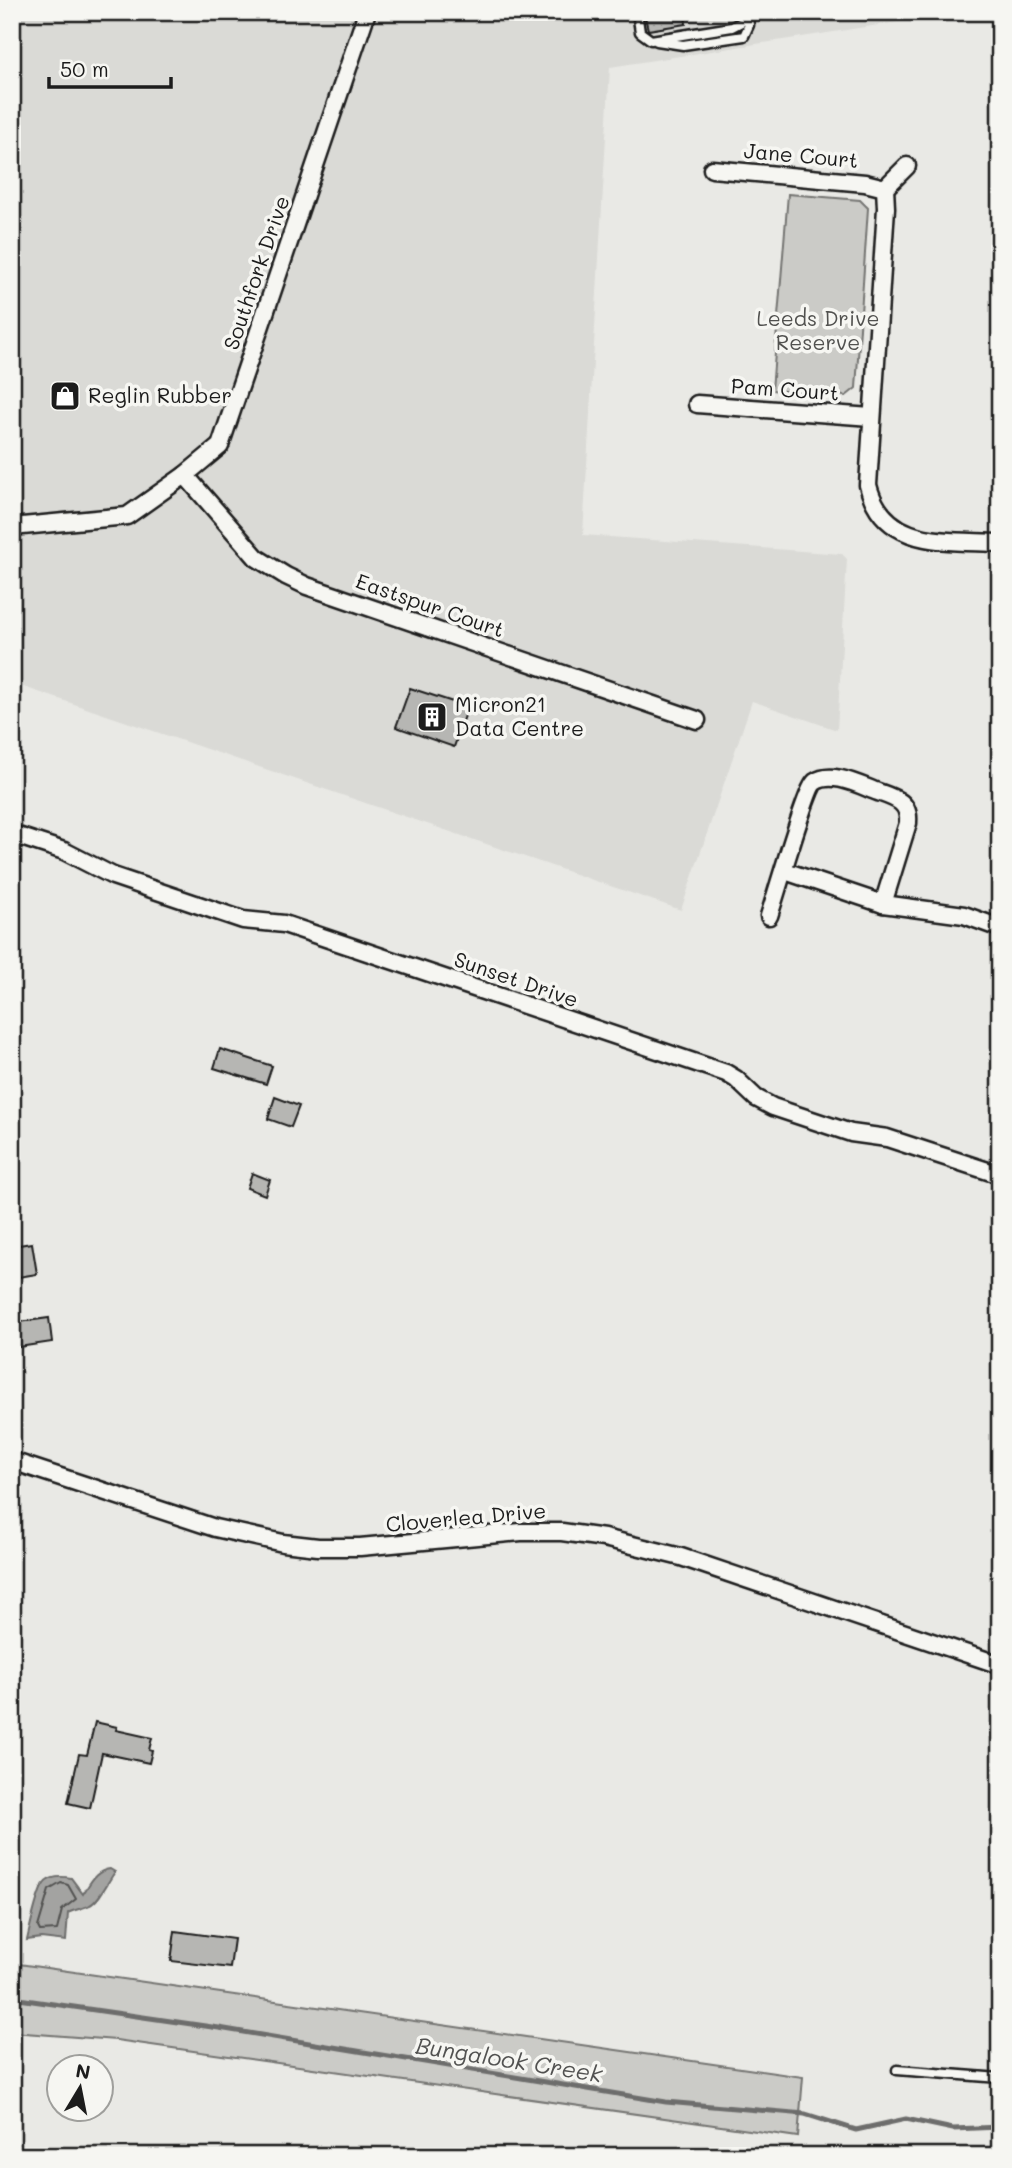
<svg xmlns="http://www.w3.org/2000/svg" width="1012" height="2168" viewBox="0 0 1012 2168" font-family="Mali,sans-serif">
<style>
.built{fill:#dadad6}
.green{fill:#cbcbc7;stroke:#747472;stroke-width:2}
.water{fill:#a3a3a1;stroke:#6d6d6c;stroke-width:2}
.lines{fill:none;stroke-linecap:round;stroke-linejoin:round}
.shore{stroke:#525251;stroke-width:2}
.stream{stroke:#6d6d6c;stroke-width:5}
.building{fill:#b6b6b3;stroke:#1c1c1c;stroke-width:2}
.service-casing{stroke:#1c1c1c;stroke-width:13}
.minor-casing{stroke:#1c1c1c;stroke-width:21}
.service{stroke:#f6f6f2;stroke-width:8}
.minor{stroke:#f6f6f2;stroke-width:16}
.labels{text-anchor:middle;stroke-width:7;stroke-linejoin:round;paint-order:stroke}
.street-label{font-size:21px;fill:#1c1c1c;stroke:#f6f6f2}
.park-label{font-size:21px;fill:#51514f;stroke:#f6f6f2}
.poi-label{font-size:21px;fill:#1c1c1c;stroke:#f6f6f2;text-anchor:start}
.water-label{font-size:23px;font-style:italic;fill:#525251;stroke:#f6f6f2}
</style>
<rect width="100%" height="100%" fill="#e9e9e5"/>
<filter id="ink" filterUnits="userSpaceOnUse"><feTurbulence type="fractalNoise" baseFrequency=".0143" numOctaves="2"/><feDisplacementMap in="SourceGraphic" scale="14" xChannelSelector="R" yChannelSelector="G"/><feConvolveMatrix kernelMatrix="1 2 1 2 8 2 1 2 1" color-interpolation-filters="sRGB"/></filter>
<g filter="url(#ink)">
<polygon class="built" points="12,12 961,12 610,67 583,535 842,554 847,559 837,730 752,701 681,910 12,683"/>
<g class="green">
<polygon points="788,194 860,200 868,208 856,388 846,396 772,390"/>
<polygon points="12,1963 803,2077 798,2137 116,2040 12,2032"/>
</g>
<path class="water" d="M110 1869 115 1872C108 1881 100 1900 90 1905 83 1909 75 1909 68 1913L66 1941 41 1938 27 1940C30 1928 37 1892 44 1884 50 1876 62 1876 71 1878L83 1894C91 1882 95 1871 110 1869Z"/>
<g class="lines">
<polygon class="shore" points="61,1883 68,1885 76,1899 62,1910 57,1930 40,1931 38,1927 49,1890"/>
<polyline class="stream" points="12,1998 219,2028 666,2102 805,2114 856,2130 906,2119 953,2129 1000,2127"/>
</g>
<g class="building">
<polygon points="644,12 685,12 686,24 648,30"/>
<polygon points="410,688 468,707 454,747 396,727"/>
<polygon points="220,1049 272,1066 266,1084 214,1068"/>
<polygon points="275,1097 299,1106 291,1127 268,1119"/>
<polygon points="252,1173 270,1180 265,1195 247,1188"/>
<polygon points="32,1243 37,1274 12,1278 12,1246"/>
<polygon points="49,1318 52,1342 12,1348 12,1323"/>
<polygon points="95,1722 117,1727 116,1730 152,1738 149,1750 152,1751 149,1763 102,1753 90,1808 68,1803 79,1754 87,1755"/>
<polygon points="175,1931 234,1939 230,1968 171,1961"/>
</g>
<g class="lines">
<g class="service-casing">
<g id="service">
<polyline points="637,12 640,32 651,40 732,27 749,18"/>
<polyline points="657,41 683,45 744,36 749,25 748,16"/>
<polyline points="897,2070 1000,2078"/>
</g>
</g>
<g class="minor-casing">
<g id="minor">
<polyline points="712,169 865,183 885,188"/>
<path d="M885 188 886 208 868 485C884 549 947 540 1000 543"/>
<polyline points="885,188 907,166"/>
<polyline points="697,404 871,417"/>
<polyline points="185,475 257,558 286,576 307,586 697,720"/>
<polyline points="12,527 127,516 185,475 220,446 367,12"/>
<polyline points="12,834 64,851 113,876 243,920 284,924 726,1073 736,1079 756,1098 773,1107 851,1133 887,1138 1000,1175"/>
<polyline points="785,871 883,904 964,915 1000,928"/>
<path d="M769 916C775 898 807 787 815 782 832 770 861 786 878 792 895 798 910 802 908 823L883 904"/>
<polyline points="12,1461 215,1528 283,1543 318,1547 360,1547 521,1532 562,1532 604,1538 681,1557 1000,1665"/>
</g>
</g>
<use href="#service" class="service"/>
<use href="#minor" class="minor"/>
</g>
</g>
<defs>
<g id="shop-square" transform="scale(1.575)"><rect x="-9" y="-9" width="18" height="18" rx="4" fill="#1c1c1c" stroke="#f6f6f2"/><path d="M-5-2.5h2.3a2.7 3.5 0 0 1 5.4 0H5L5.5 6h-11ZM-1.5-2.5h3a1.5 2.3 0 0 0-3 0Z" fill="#fff"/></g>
<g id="building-square" transform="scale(1.575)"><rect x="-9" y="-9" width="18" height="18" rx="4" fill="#1c1c1c" stroke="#f6f6f2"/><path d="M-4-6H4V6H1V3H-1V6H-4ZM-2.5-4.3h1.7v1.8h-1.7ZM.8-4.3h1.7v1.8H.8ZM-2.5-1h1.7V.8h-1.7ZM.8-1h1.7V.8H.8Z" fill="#fff"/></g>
</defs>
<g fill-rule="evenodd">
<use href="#shop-square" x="65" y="396"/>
<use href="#building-square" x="432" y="717"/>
</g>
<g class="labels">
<g class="street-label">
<text transform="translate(801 156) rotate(5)" y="7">Jane Court</text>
<text transform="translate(257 273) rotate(-71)" y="7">Southfork Drive</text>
<text transform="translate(785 390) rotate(4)" y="7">Pam Court</text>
<text transform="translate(430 606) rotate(19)" y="7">Eastspur Court</text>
<text transform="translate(516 980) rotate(19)" y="7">Sunset Drive</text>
<text transform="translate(466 1518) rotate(-5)" y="7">Cloverlea Drive</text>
</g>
<g class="park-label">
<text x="818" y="326">Leeds Drive<tspan x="818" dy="24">Reserve</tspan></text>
</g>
<g class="poi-label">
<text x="88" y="403">Reglin Rubber</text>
<text x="455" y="712">Micron21<tspan x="455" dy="24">Data Centre</tspan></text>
</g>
<g class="water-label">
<text transform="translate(509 2060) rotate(9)" y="8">Bungalook Creek</text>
</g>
</g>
<rect width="1012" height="2168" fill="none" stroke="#f6f6f2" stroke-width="42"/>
<rect x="21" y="21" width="970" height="2126" fill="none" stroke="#1c1c1c" stroke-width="2.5" filter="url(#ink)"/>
<g transform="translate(80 2088) rotate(10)"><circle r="33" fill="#f6f6f2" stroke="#9f9f9c" stroke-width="2"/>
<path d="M0-5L12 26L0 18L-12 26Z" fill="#1c1c1c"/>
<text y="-10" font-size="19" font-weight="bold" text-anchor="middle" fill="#1c1c1c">N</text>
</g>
<path d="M49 77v10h122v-10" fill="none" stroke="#1c1c1c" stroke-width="3.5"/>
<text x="60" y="77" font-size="21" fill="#1c1c1c" stroke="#f6f6f2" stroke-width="5" paint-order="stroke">50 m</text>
</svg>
